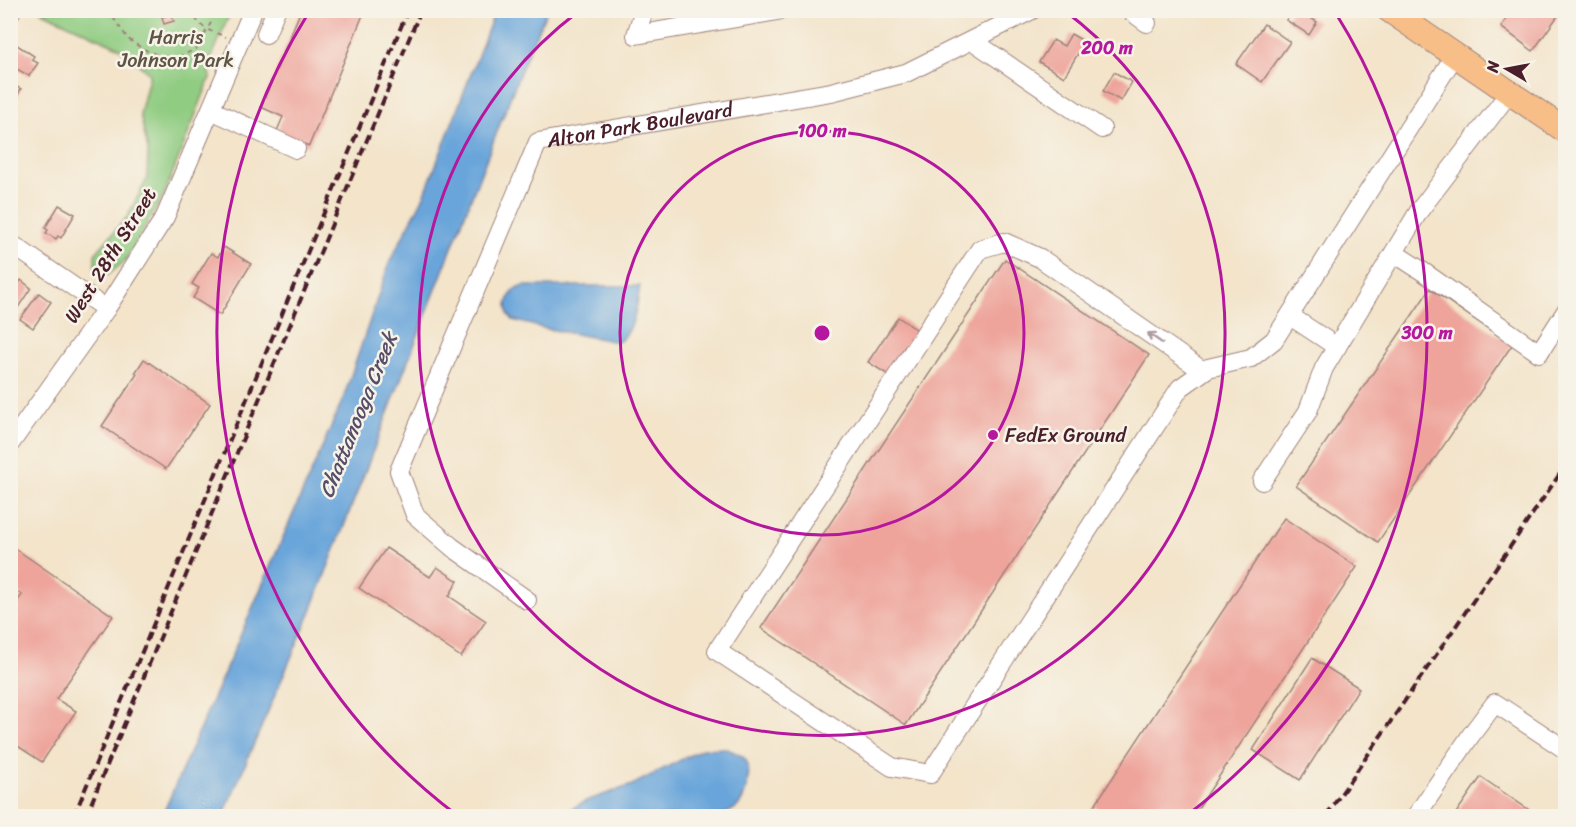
<svg xmlns="http://www.w3.org/2000/svg" width="1576" height="827" viewBox="0 0 1576 827" font-family="Sriracha,sans-serif">
<style>
.green{fill:#90cc82;stroke:#6d7656;stroke-width:1.5}
.water{fill:#69a5da;stroke:#5a6282;stroke-width:1.5}
.building{fill:#eea49b}
.lines{fill:none;stroke-linecap:round;stroke-linejoin:round}
.minor-casing{stroke:#9e827a;stroke-width:20}
.major-casing{stroke:#9e827a;stroke-width:26}
.path{stroke:#9e827a;stroke-width:2;stroke-dasharray:4.5 4.5;stroke-linecap:butt}
.minor{stroke:#fff;stroke-width:18}
.major{stroke:#f7be88;stroke-width:24}
.rail{stroke:#4a1f2b;stroke-width:4;stroke-dasharray:9 4.5;stroke-linecap:butt}
.oneway{stroke:#ae9aa0}
.ring{fill:none;stroke:#b5179e;stroke-width:3}
.poi-dot{fill:#b5179e;stroke:#f7f3e8;stroke-width:2}
.labels{text-anchor:middle;stroke-width:5;stroke-linejoin:round;paint-order:stroke}
.park-label{font-size:20px;fill:#5f5345;stroke:#f7f3e8}
.street-label{font-size:20px;fill:#4a1f2b;stroke:#f7f3e8}
.poi-label{font-size:20px;fill:#4a1f2b;stroke:#f7f3e8;text-anchor:start}
.water-label{font-size:21px;font-style:italic;fill:#554e68;stroke:#f7f3e8}
.centre{fill:#b5179e;stroke:#f7f3e8;stroke-width:3}
.ring-label{font-size:18px;text-anchor:middle;font-weight:bold;fill:#b5179e;stroke:#f7f3e8;stroke-width:5;stroke-linejoin:round;paint-order:stroke}
</style>
<rect width="100%" height="100%" fill="#f7f3e8"/>
<filter id="ink" filterUnits="userSpaceOnUse"><feTurbulence type="fractalNoise" baseFrequency=".0167" numOctaves="2"/><feDisplacementMap in="SourceGraphic" scale="12" xChannelSelector="R" yChannelSelector="G"/><feConvolveMatrix kernelMatrix="1 2 1 2 8 2 1 2 1" color-interpolation-filters="sRGB"/></filter>
<filter id="wash" filterUnits="userSpaceOnUse"><feTurbulence type="fractalNoise" baseFrequency=".008" numOctaves="4" result="noise"/><feDisplacementMap in="SourceGraphic" scale="24" xChannelSelector="R" yChannelSelector="G"/><feGaussianBlur stdDeviation="1.35" result="paint"/><feColorMatrix in="noise" values="0 0 0 0 0 0 0 0 0 0 0 0 0 0 0 0 0 1.4 0 .05"/><feComposite in="paint" operator="in"/></filter>
<g filter="url(#wash)">
<rect width="100%" height="100%" fill="#f3e4ca"/>
<polygon class="green" points="40,11 231,11 208,66 210,78 164,195 125,261 108,275 95,270 95,254 127,217 147,179 148,150 140,114 150,74 118,47"/>
<g class="water">
<polygon points="495,11 547,11 528,52 309,616 223,816 162,816 343,399 390,261 424,196"/>
<path d="M524 286H640C637 304 635 332 618 342L543 328 513 320 508 314 507 304 510 296 516 289Z"/>
<path d="M725 748C731 751 741 754 745 759 753 769 746 796 739 805 733 811 725 814 718 816H558L586 801 632 785 702 749Z"/>
</g>
<g id="blocks">
<g class="building">
<polygon points="301,10 365,10 309,146 276,133 283,117 261,107"/>
<polygon points="1292,10 1310,10 1312,12 1309,17 1317,22 1309,35 1286,20"/>
<polygon points="1512,10 1562,10 1533,51 1501,27"/>
<polygon points="171,14 174,21 164,24 162,17"/>
<polygon points="1264,24 1290,42 1262,82 1236,64"/>
<polygon points="1071,34 1085,42 1064,77 1039,62 1053,40 1064,46"/>
<polygon points="17,45 34,56 32,60 38,63 29,76 10,65 10,55"/>
<polygon points="1114,72 1132,82 1121,101 1103,91"/>
<polygon points="10,83 21,89 16,98 10,95"/>
<polygon points="59,205 75,214 61,238 58,236 56,239 46,233 48,230 45,228"/>
<polygon points="224,247 251,264 220,315 193,298 199,288 192,284 211,253 218,257"/>
<polygon points="1005,259 1149,355 906,725 761,628"/>
<polygon points="21,280 31,288 13,315 10,313 10,295"/>
<polygon points="1430,289 1512,345 1378,542 1296,486"/>
<polygon points="39,293 51,302 33,328 20,319"/>
<polygon points="898,317 917,330 902,351 905,354 890,376 868,362"/>
<polygon points="144,359 210,404 166,469 102,426 137,374 135,373"/>
<polygon points="1284,518 1357,567 1193,816 1109,816 1094,806"/>
<polygon points="10,545 113,616 56,699 76,711 42,762 10,741 10,611 22,595 10,587"/>
<polygon points="386,548 430,577 437,567 458,581 449,596 486,621 461,657 359,588"/>
<polygon points="1312,658 1359,688 1300,780 1253,750"/>
<polygon points="1481,777 1538,816 1454,816"/>
</g>
</g>
</g>
<g filter="url(#ink)">
<use href="#blocks" fill-opacity="0" stroke="#9e827a" stroke-width="1.5"/>
<g class="lines">
<g class="minor-casing">
<g id="minor">
<polyline points="644,10 636,35 783,10"/>
<polyline points="1129,10 1147,23"/>
<polyline points="10,13 12,10"/>
<polyline points="266,34 276,10"/>
<polyline points="973,41 1102,129"/>
<polyline points="211,110 296,149"/>
<polyline points="10,243 106,309"/>
<polyline points="1394,253 1425,273 1539,353 1566,311"/>
<polyline points="1290,316 1337,347"/>
<polyline points="1203,371 1040,258 1004,242 980,249 717,651 892,767 930,774 1180,388 1208,368 1251,358 1274,340 1455,55"/>
<polyline points="10,444 106,309 165,217 253,10"/>
<polyline points="1262,481 1308,411 1324,368 1419,211 1509,93"/>
<path id="s1" d="M527 600 452 547 415 515 399 471 538 142 831 92 906 73 1032 10"/>
<polyline points="1416,816 1471,735 1495,703 1566,750"/>
</g>
</g>
<g class="major-casing">
<polyline id="major" points="1389,10 1566,131"/>
</g>
<g class="path">
<polyline points="108,10 128,39 143,49 160,56 181,56 196,49 212,21 213,10"/>
<path d="M191 10C201 30 207 29 226 37"/>
</g>
<use href="#minor" class="minor"/>
<use href="#major" class="major"/>
<g class="rail">
<polyline points="74,816 408,10"/>
<polyline points="86,816 421,10"/>
<polyline points="1326,816 1566,465"/>
</g>
</g>
<defs><path id="oneway-shaft" d="M-6 0H5M1.5-3L5.5 0L1.5 3" fill="none" stroke-width="1.6" stroke-linecap="round" stroke-linejoin="round" transform="scale(1.5)"/></defs>
<use class="oneway" href="#oneway-shaft" transform="translate(1155 338) rotate(-145)"/>
</g>
<g class="ring">
<circle cx="822" cy="333" r="202"/>
<path d="M1065 11A403 403 0 1 1 579 11"/>
<path d="M458 816A605 605 0 0 1 309 12M1335 12A605 605 0 0 1 1186 816"/>
</g>
<circle class="poi-dot" cx="993" cy="435" r="6"/>
<g class="labels">
<g class="park-label">
<text x="176" y="44">Harris<tspan x="176" dy="23">Johnson Park</tspan></text>
</g>
<g class="street-label">
<text dy="7" stroke="none"><textPath href="#s1" startOffset="648">Alton Park Boulevard</textPath></text>
<text transform="translate(110 255) rotate(-58)" y="7">West 28th Street</text>
</g>
<g class="poi-label">
<text x="1005" y="442">FedEx Ground</text>
</g>
<g class="water-label">
<text transform="translate(358 415) rotate(-68)" y="7">Chattanooga Creek</text>
</g>
</g>
<circle cx="822" cy="333" r="9" class="centre"/>
<g class="ring-label">
<text x="1107" y="54">200 m</text>
<text x="822" y="137">100 m</text>
<text x="1427" y="339">300 m</text>
</g>
<rect width="1576" height="827" fill="none" stroke="#f7f3e8" stroke-width="36"/>
<g transform="translate(1507 69) rotate(280)" stroke="#f7f3e8" stroke-width="4.5" paint-order="stroke">
<path d="M0-4.5L10 22L0 15L-10 22Z" fill="#4a1f2b"/>
<text y="-9" font-size="16" font-weight="bold" text-anchor="middle" fill="#4a1f2b">N</text>
</g>
</svg>
